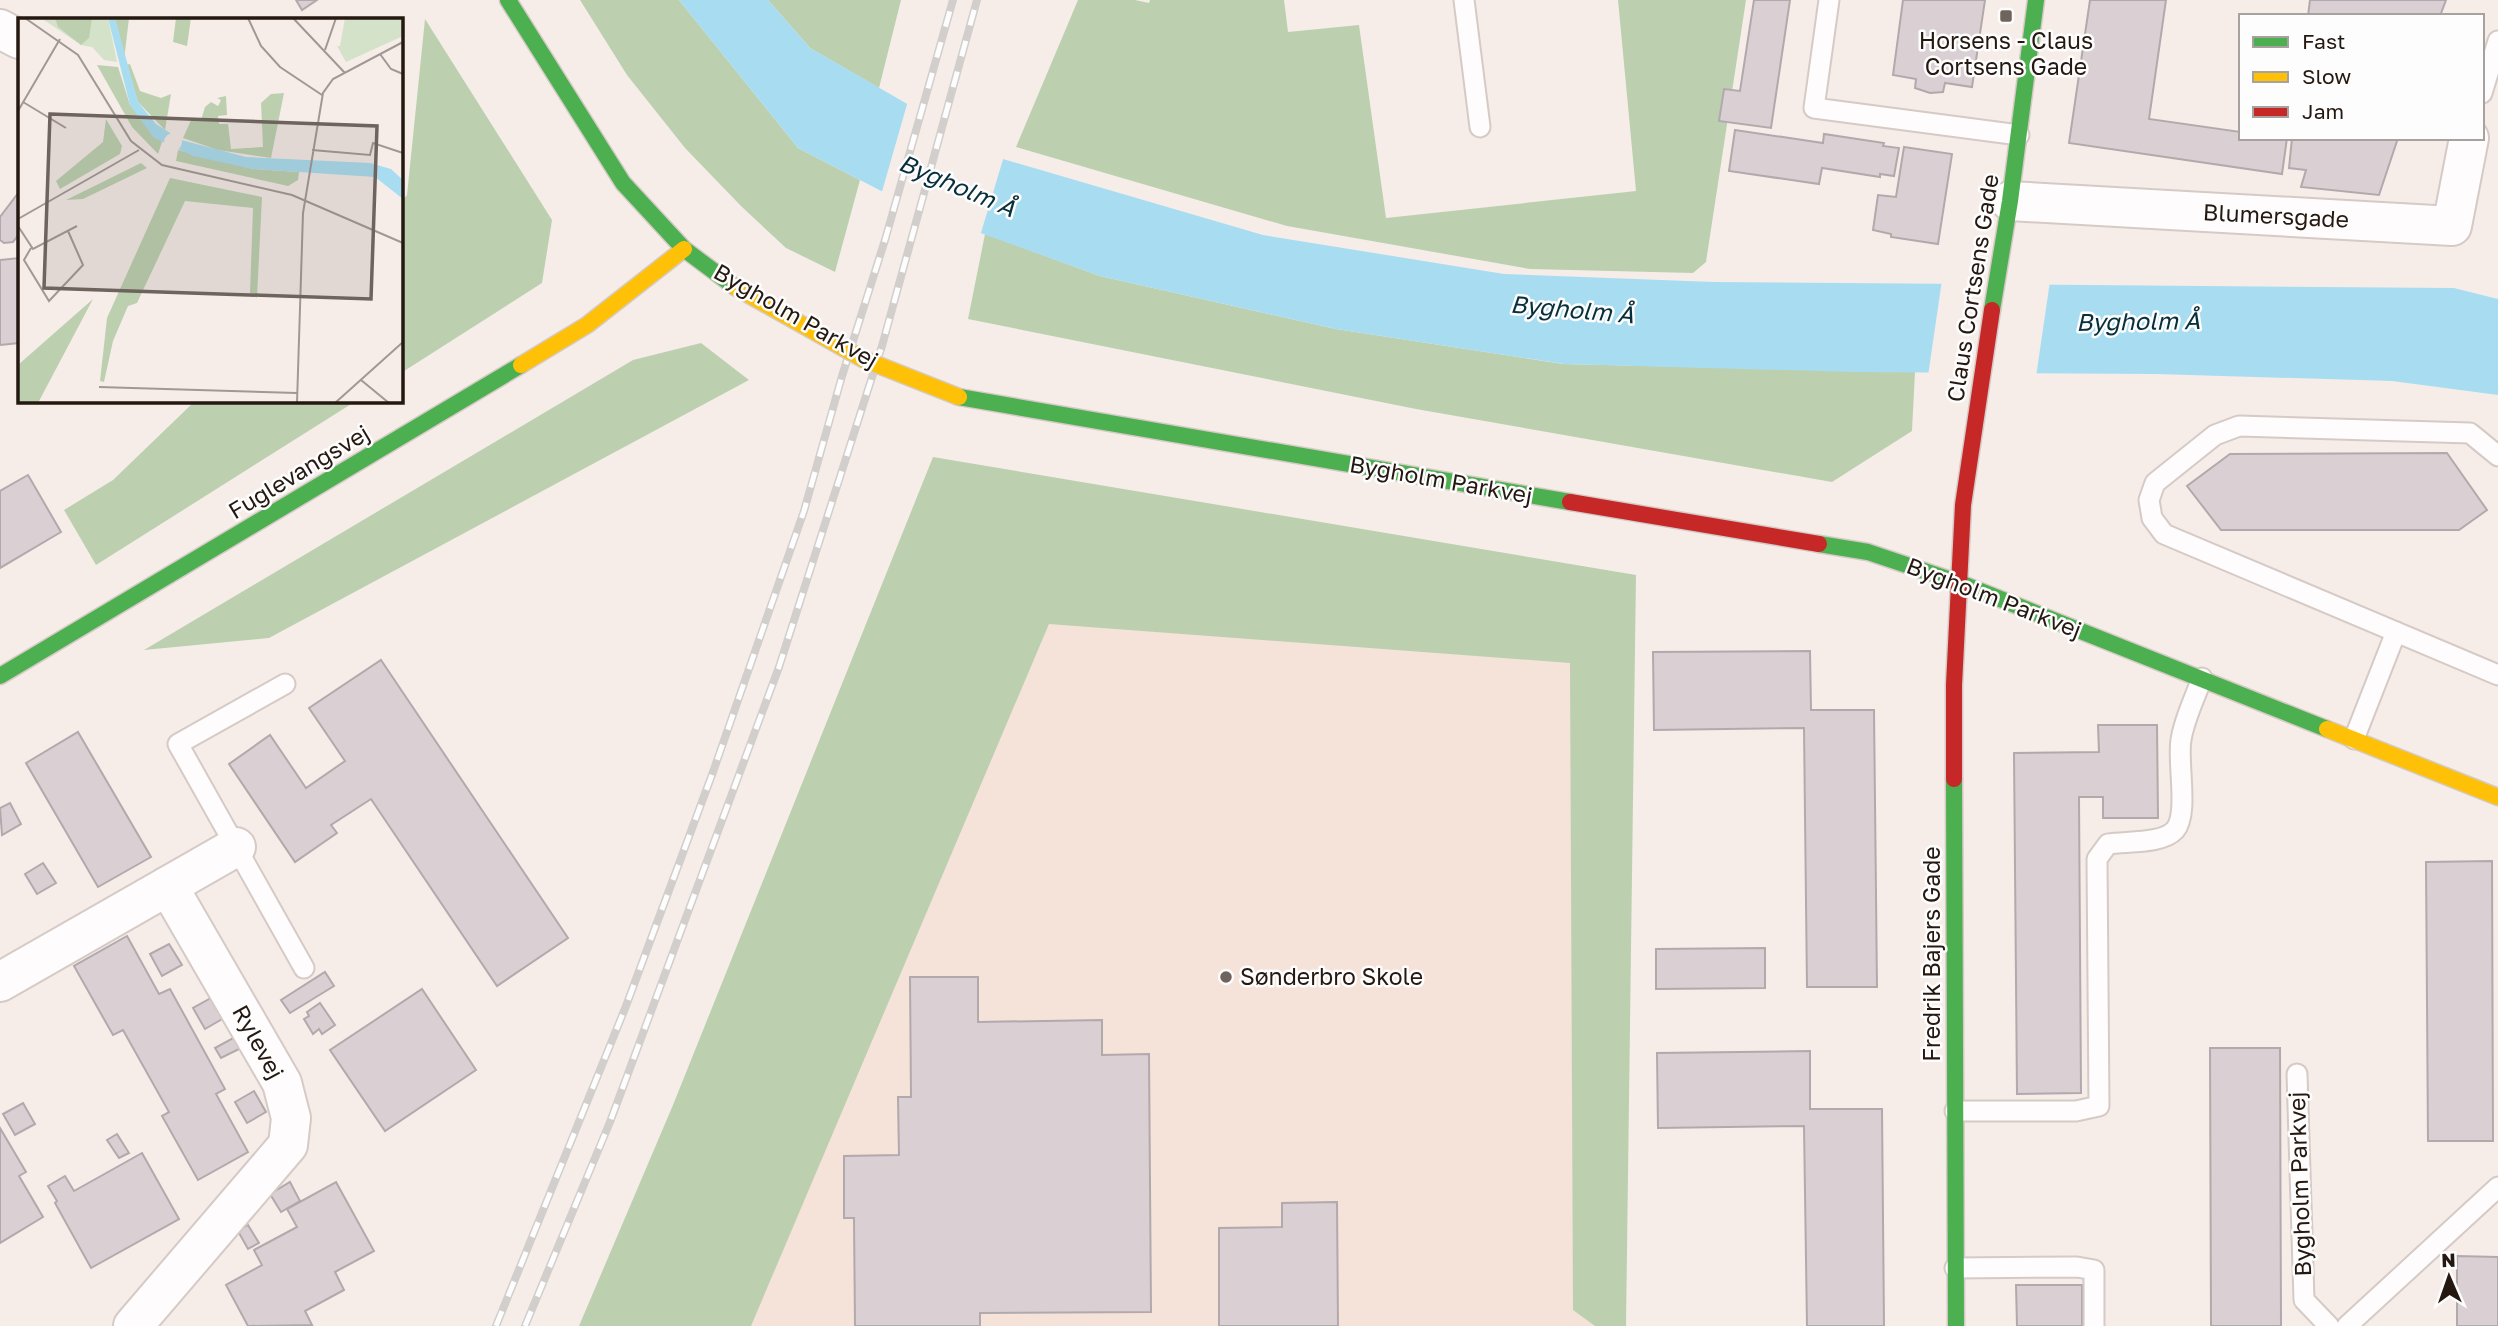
<svg xmlns="http://www.w3.org/2000/svg" width="2498" height="1326" viewBox="0 0 2498 1326" font-family="'Golos Text',sans-serif">
<style>
.built{fill:#f5e2d9}
.forest{fill:#bcd0b0}
.water{fill:#a8ddf1}
.pier{fill:#f6ede9}
.building{fill:#dad0d4;stroke:#b2a9ac;stroke-width:2}
.lines{fill:none;stroke-linecap:round;stroke-linejoin:round}
.lane-casing{stroke:#d5cac5;stroke-width:23}
.street-casing{stroke:#d5cac5;stroke-width:42}
.fast-casing{stroke:#d5cac5;stroke-width:19}
.slow-casing{stroke:#d5cac5;stroke-width:19}
.jam-casing{stroke:#d5cac5;stroke-width:19}
.lane{stroke:#fefcfc;stroke-width:19}
.street{stroke:#fefcfc;stroke-width:38}
.fast{stroke:#4caf50;stroke-width:16}
.slow{stroke:#ffc107;stroke-width:16}
.jam{stroke:#c62828;stroke-width:16}
.rail-casing{stroke:#d1cecc;stroke-width:8}
.rail{stroke:#fdfdfd;stroke-width:5;stroke-dasharray:16;stroke-linecap:butt}
.slow-bridge-casing{stroke:#d5cac5;stroke-width:19;stroke-linecap:butt}
.slow-bridge{stroke:#ffc107;stroke-width:16}
.poi-dot{fill:#6e635d;stroke:#fdfdfd;stroke-width:2.5}
.labels{text-anchor:middle;stroke-width:5;stroke-linejoin:round;paint-order:stroke}
.poi-label{font-size:23px;fill:#251811;stroke:#fdfdfd}
.street-label{font-size:23px;fill:#251811;stroke:#fdfdfd}
.water-label{font-size:24px;font-style:italic;fill:#082f3c;stroke:#fdfdfd}
.inset-road{fill:none;stroke:#a29893;stroke-width:2}
.view{fill:#6e635d;fill-opacity:0.15;stroke:#6e635d;stroke-width:3.5}
.inset-edge{fill:none;stroke:#251811;stroke-width:3.5}
</style>
<rect width="100%" height="100%" fill="#f6ede9"/>
<polygon class="built" points="1021,572 1611,629 1617,1326 679,1326"/>
<g class="forest">
<polygon points="580,0 679,0 798,148 860,180 835,272 786,248 742,207 685,148 627,75"/>
<polygon points="768,0 901,0 879,88 810,48"/>
<polygon points="1078,0 1135,0 1149,3 1150,0 1284,0 1288,32 1359,25 1386,218 1636,191 1618,0 1746,0 1706,262 1693,273 1530,269 1287,226 1016,147"/>
<polygon points="425,19 552,220 542,283 401,373 401,202 407,195"/>
<polygon points="985,234 1100,276 1336,329 1563,364 1915,372 1912,431 1832,482 1416,409 968,319"/>
<polygon points="701,343 749,380 269,638 144,650 633,360"/>
<polygon points="195,401 356,401 96,565 64,510 113,480"/>
<polygon points="933,457 1636,575 1626,1326 1595,1326 1573,1310 1570,663 1049,624 751,1326 579,1326 673,1105"/>
</g>
<polygon class="water" points="679,0 768,0 810,48 1003,159 1263,235 1504,274 1714,282 2454,288 2498,299 2498,395 2392,381 2156,374 1856,372 1564,364 1336,329 1100,276 922,212 798,148"/>
<g class="pier">
<polygon points="908,101 1004,156 980,236 921,215 881,195"/>
<polygon points="1942,280 2050,281 2036,377 1928,376"/>
</g>
<g class="building">
<polygon points="296,0 317,0 302,10"/>
<polygon points="1754,0 1790,0 1771,128 1719,121 1724,89 1740,91"/>
<polygon points="1903,0 1985,0 1972,87 1945,83 1943,92 1930,93 1915,88 1916,79 1893,75"/>
<polygon points="2090,0 2166,0 2149,119 2241,132 2241,138 2287,138 2282,174 2069,143"/>
<polygon points="2310,0 2446,0 2440,16 2308,16"/>
<polygon points="1735,130 1823,143 1824,134 1884,143 1883,146 1899,148 1894,176 1880,174 1880,177 1822,168 1819,184 1729,171"/>
<polygon points="2292,138 2398,138 2379,195 2301,187 2306,170 2289,168"/>
<polygon points="1904,147 1952,154 1938,244 1891,237 1891,234 1873,230 1878,195 1896,197"/>
<polygon points="19,192 19,234 13,242 4,243 0,240 0,217"/>
<polygon points="19,258 19,343 0,345 0,260"/>
<polygon points="2447,453 2487,510 2459,530 2221,530 2187,486 2230,454"/>
<polygon points="28,475 61,532 0,568 0,491"/>
<polygon points="1810,651 1811,710 1874,710 1877,987 1807,987 1804,728 1654,730 1653,652"/>
<polygon points="381,660 568,938 497,986 371,799 331,825 337,833 295,862 229,764 270,735 306,788 345,761 309,708"/>
<polygon points="2098,725 2157,725 2158,818 2103,818 2103,797 2079,797 2081,1093 2017,1094 2014,753 2099,752"/>
<polygon points="78,732 151,857 98,887 26,763"/>
<polygon points="10,803 21,824 2,835 0,808"/>
<polygon points="2492,861 2493,1141 2428,1141 2426,862"/>
<polygon points="43,863 56,883 37,894 25,874"/>
<polygon points="127,936 159,994 170,989 225,1089 216,1094 248,1152 198,1180 162,1116 169,1112 123,1030 113,1035 74,966"/>
<polygon points="169,944 182,965 162,976 150,954"/>
<polygon points="1765,948 1765,988 1656,989 1656,949"/>
<polygon points="325,972 334,986 290,1013 281,1000"/>
<polygon points="910,977 978,977 978,1022 1102,1020 1102,1055 1149,1054 1151,1312 980,1313 980,1326 855,1326 854,1218 844,1218 844,1156 899,1155 898,1097 911,1097"/>
<polygon points="422,989 476,1070 385,1131 330,1050"/>
<polygon points="211,998 224,1018 205,1029 193,1008"/>
<polygon points="320,1003 335,1025 322,1034 319,1029 313,1034 304,1019 309,1016 307,1012"/>
<polygon points="235,1037 241,1048 221,1058 215,1048"/>
<polygon points="2210,1048 2280,1048 2281,1326 2211,1326"/>
<polygon points="1810,1051 1810,1109 1882,1109 1884,1326 1807,1326 1804,1126 1658,1128 1657,1053"/>
<polygon points="254,1091 266,1112 247,1123 235,1102"/>
<polygon points="23,1103 35,1124 15,1135 3,1114"/>
<polygon points="0,1128 26,1172 19,1176 43,1217 0,1243"/>
<polygon points="117,1134 129,1153 119,1158 107,1140"/>
<polygon points="142,1153 179,1219 91,1268 55,1203 57,1201 48,1186 65,1176 74,1191"/>
<polygon points="290,1182 300,1201 281,1212 270,1194"/>
<polygon points="336,1182 374,1251 335,1272 344,1290 305,1311 312,1325 248,1326 226,1285 262,1265 254,1250 297,1227 287,1209"/>
<polygon points="1337,1202 1338,1326 1219,1326 1219,1228 1282,1227 1282,1203"/>
<polygon points="248,1225 259,1243 248,1249 238,1231"/>
<polygon points="2457,1256 2498,1257 2498,1326 2457,1326"/>
<polygon points="2016,1285 2082,1285 2082,1326 2017,1326"/>
</g>
<g class="lines">
<g class="lane-casing">
<g id="lane">
<polyline points="1464,0 1480,127"/>
<polyline points="1829,0 1814,108 2019,135"/>
<polyline points="2482,93 2498,41"/>
<polyline points="2498,456 2470,433 2239,426 2215,435 2155,483 2149,500 2152,518 2164,534 2498,675"/>
<polyline points="285,684 178,744 304,968"/>
<polyline points="2354,739 2396,632"/>
<polyline points="2297,1074 2304,1300 2329,1326"/>
<path d="M1955 1111H2076L2099 1106 2097 859 2108 844C2127 841 2162 844 2175 830 2189 814 2177 761 2181 740 2184 719 2195 698 2202 678"/>
<polyline points="1955,1268 2077,1267 2094,1270 2094,1326"/>
<polyline points="2347,1326 2498,1187"/>
</g>
</g>
<g class="street-casing">
<g id="street">
<polyline points="0,29 19,39"/>
<polyline points="2010,201 2452,226 2469,138"/>
<polyline points="0,982 236,847"/>
<polyline points="133,1326 288,1145 291,1118 282,1083 168,886"/>
</g>
</g>
<g class="fast-casing">
<g id="fast">
<polyline points="508,0 623,183 684,249 735,287"/>
<polyline points="1992,310 2010,201 2036,0"/>
<polyline points="959,397 1570,502"/>
<polyline points="1819,544 1868,552 1960,583 2327,729"/>
<polyline points="0,676 521,365"/>
<polyline points="1954,779 1956,1326"/>
</g>
</g>
<g class="slow-casing">
<g id="slow">
<polyline points="521,365 587,325 684,249"/>
<polyline points="2327,729 2498,797"/>
</g>
</g>
<g class="jam-casing">
<g id="jam">
<polyline points="1570,502 1819,544"/>
<polyline points="1954,779 1954,685 1963,505 1992,310"/>
</g>
</g>
<use href="#lane" class="lane"/>
<use href="#street" class="street"/>
<use href="#fast" class="fast"/>
<use href="#slow" class="slow"/>
<use href="#jam" class="jam"/>
<g class="rail-casing">
<g id="rail">
<polyline points="496,1326 626,1006 713,772 804,511 842,376 885,240 953,0"/>
<polyline points="525,1326 610,1122 779,667 882,346 977,0"/>
</g>
</g>
<use href="#rail" class="rail"/>
<g class="slow-bridge-casing">
<polyline id="slow-bridge" points="735,287 863,359 959,397"/>
</g>
<use href="#slow-bridge" class="slow-bridge"/>
</g>
<g class="poi-dot">
<rect x="1999" y="9" width="14" height="14" rx="3.5"/>
<circle cx="1226" cy="977" r="7"/>
</g>
<g class="labels">
<g class="poi-label">
<text x="2006" y="49">Horsens - Claus<tspan x="2006" dy="26">Cortsens Gade</tspan></text>
<text x="1240" y="985" text-anchor="start">Sønderbro Skole</text>
</g>
<g class="street-label">
<text transform="translate(2276 216) rotate(3)" y="8">Blumersgade</text>
<text transform="translate(1973 288) rotate(-81)" y="8">Claus Cortsens Gade</text>
<text transform="translate(796 316) rotate(30)" y="8">Bygholm Parkvej</text>
<text transform="translate(299 472) rotate(-31)" y="8">Fuglevangsvej</text>
<text transform="translate(1441 480) rotate(10)" y="8">Bygholm Parkvej</text>
<text transform="translate(1994 598) rotate(21)" y="8">Bygholm Parkvej</text>
<text transform="translate(1932 954) rotate(-90)" y="8">Fredrik Bajers Gade</text>
<text transform="translate(258 1042) rotate(61)" y="8">Rylevej</text>
<text transform="translate(2300 1184) rotate(-92)" y="8">Bygholm Parkvej</text>
</g>
<g class="water-label">
<text transform="translate(957 186) rotate(23)" y="8">Bygholm Å</text>
<text transform="translate(1572 310) rotate(5)" y="8">Bygholm Å</text>
<text transform="translate(2138 322) rotate(-1)" y="8">Bygholm Å</text>
</g>
</g>
<g transform="translate(18 18)">
<rect width="385" height="385" fill="#f6ede9"/>
<path d="M23 0H90L99 44 86 42 74 29 63 27ZM327 0H385V18L328 44 319 28H322Z" fill="#d4e2ca"/>
<path d="M37 0H74L71 20 63 27 40 9ZM97 0H111L106 42ZM158 0H173L169 28 155 24ZM112 46 122 73 143 80 153 76 147 112 120 84 107 47ZM79 47 100 49 112 87 144 124 140 136 114 109ZM266 75 253 140 200 132 165 120 174 100 183 102 187 89 193 84 200 88 203 82 199 80 208 78 209 97 200 98 201 106H210L213 131 245 129 243 85 253 76ZM88 101 104 128 102 136 42 171 38 163 85 124ZM160 132 235 151 281 154 280 162 270 168 158 143ZM123 145 129 150 65 181 48 182ZM152 160 244 179 239 280 232 275 235 190 167 183 119 285 110 288 95 323 86 364 82 363 89 300ZM75 281 20 385H0V347Z" fill="#bcd0b0"/>
<path d="M90 0H97L120 84 138 106 163 122 228 139 352 145 373 151 385 162V181L357 159 235 151 175 138 136 120 112 87Z" fill="#a8ddf1"/>
<path d="M146 124a9 9 0 1 1 18 0a9 9 0 1 1-18 0Z" fill="#f6ede9"/>
<path class="inset-road" d="M7 0 60 37 113 123 144 147 274 177 385 225M230 0 243 28 262 49 304 77M275 0 327 55M307 32 318 0M362 36 373 51 385 56M5 84 48 110M0 93 42 21M294 132 352 137 355 125 385 135M0 201 121 132M0 208 15 231 59 208M13 230 6 242 31 283 65 247 50 213M343 362 371 385M81 369 279 375M279 385 285 195 305 75 315 61 385 24M317 385 385 324"/>
<path class="view" d="M32 96 359 108 353 281 26 270Z"/>
<rect width="385" height="385" class="inset-edge"/>
</g>
<rect x="2239" y="14" width="245" height="126" fill="#fdfdfd" stroke="#a7a19f" stroke-width="2"/>
<rect x="2253" y="37" width="35" height="10" fill="#4caf50" stroke="#a7a19f" stroke-width="2"/>
<text x="2302" y="49" font-size="21" fill="#251811">Fast</text>
<rect x="2253" y="72" width="35" height="10" fill="#ffc107" stroke="#a7a19f" stroke-width="2"/>
<text x="2302" y="84" font-size="21" fill="#251811">Slow</text>
<rect x="2253" y="107" width="35" height="10" fill="#c62828" stroke="#a7a19f" stroke-width="2"/>
<text x="2302" y="119" font-size="21" fill="#251811">Jam</text>
<g transform="translate(2449 1277) rotate(358)" stroke="#fdfdfd" stroke-width="5" paint-order="stroke">
<path d="M0-5L12 26L0 18L-12 26Z" fill="#251811"/>
<text y="-10" font-size="19" font-weight="bold" text-anchor="middle" fill="#251811">N</text>
</g>
</svg>
